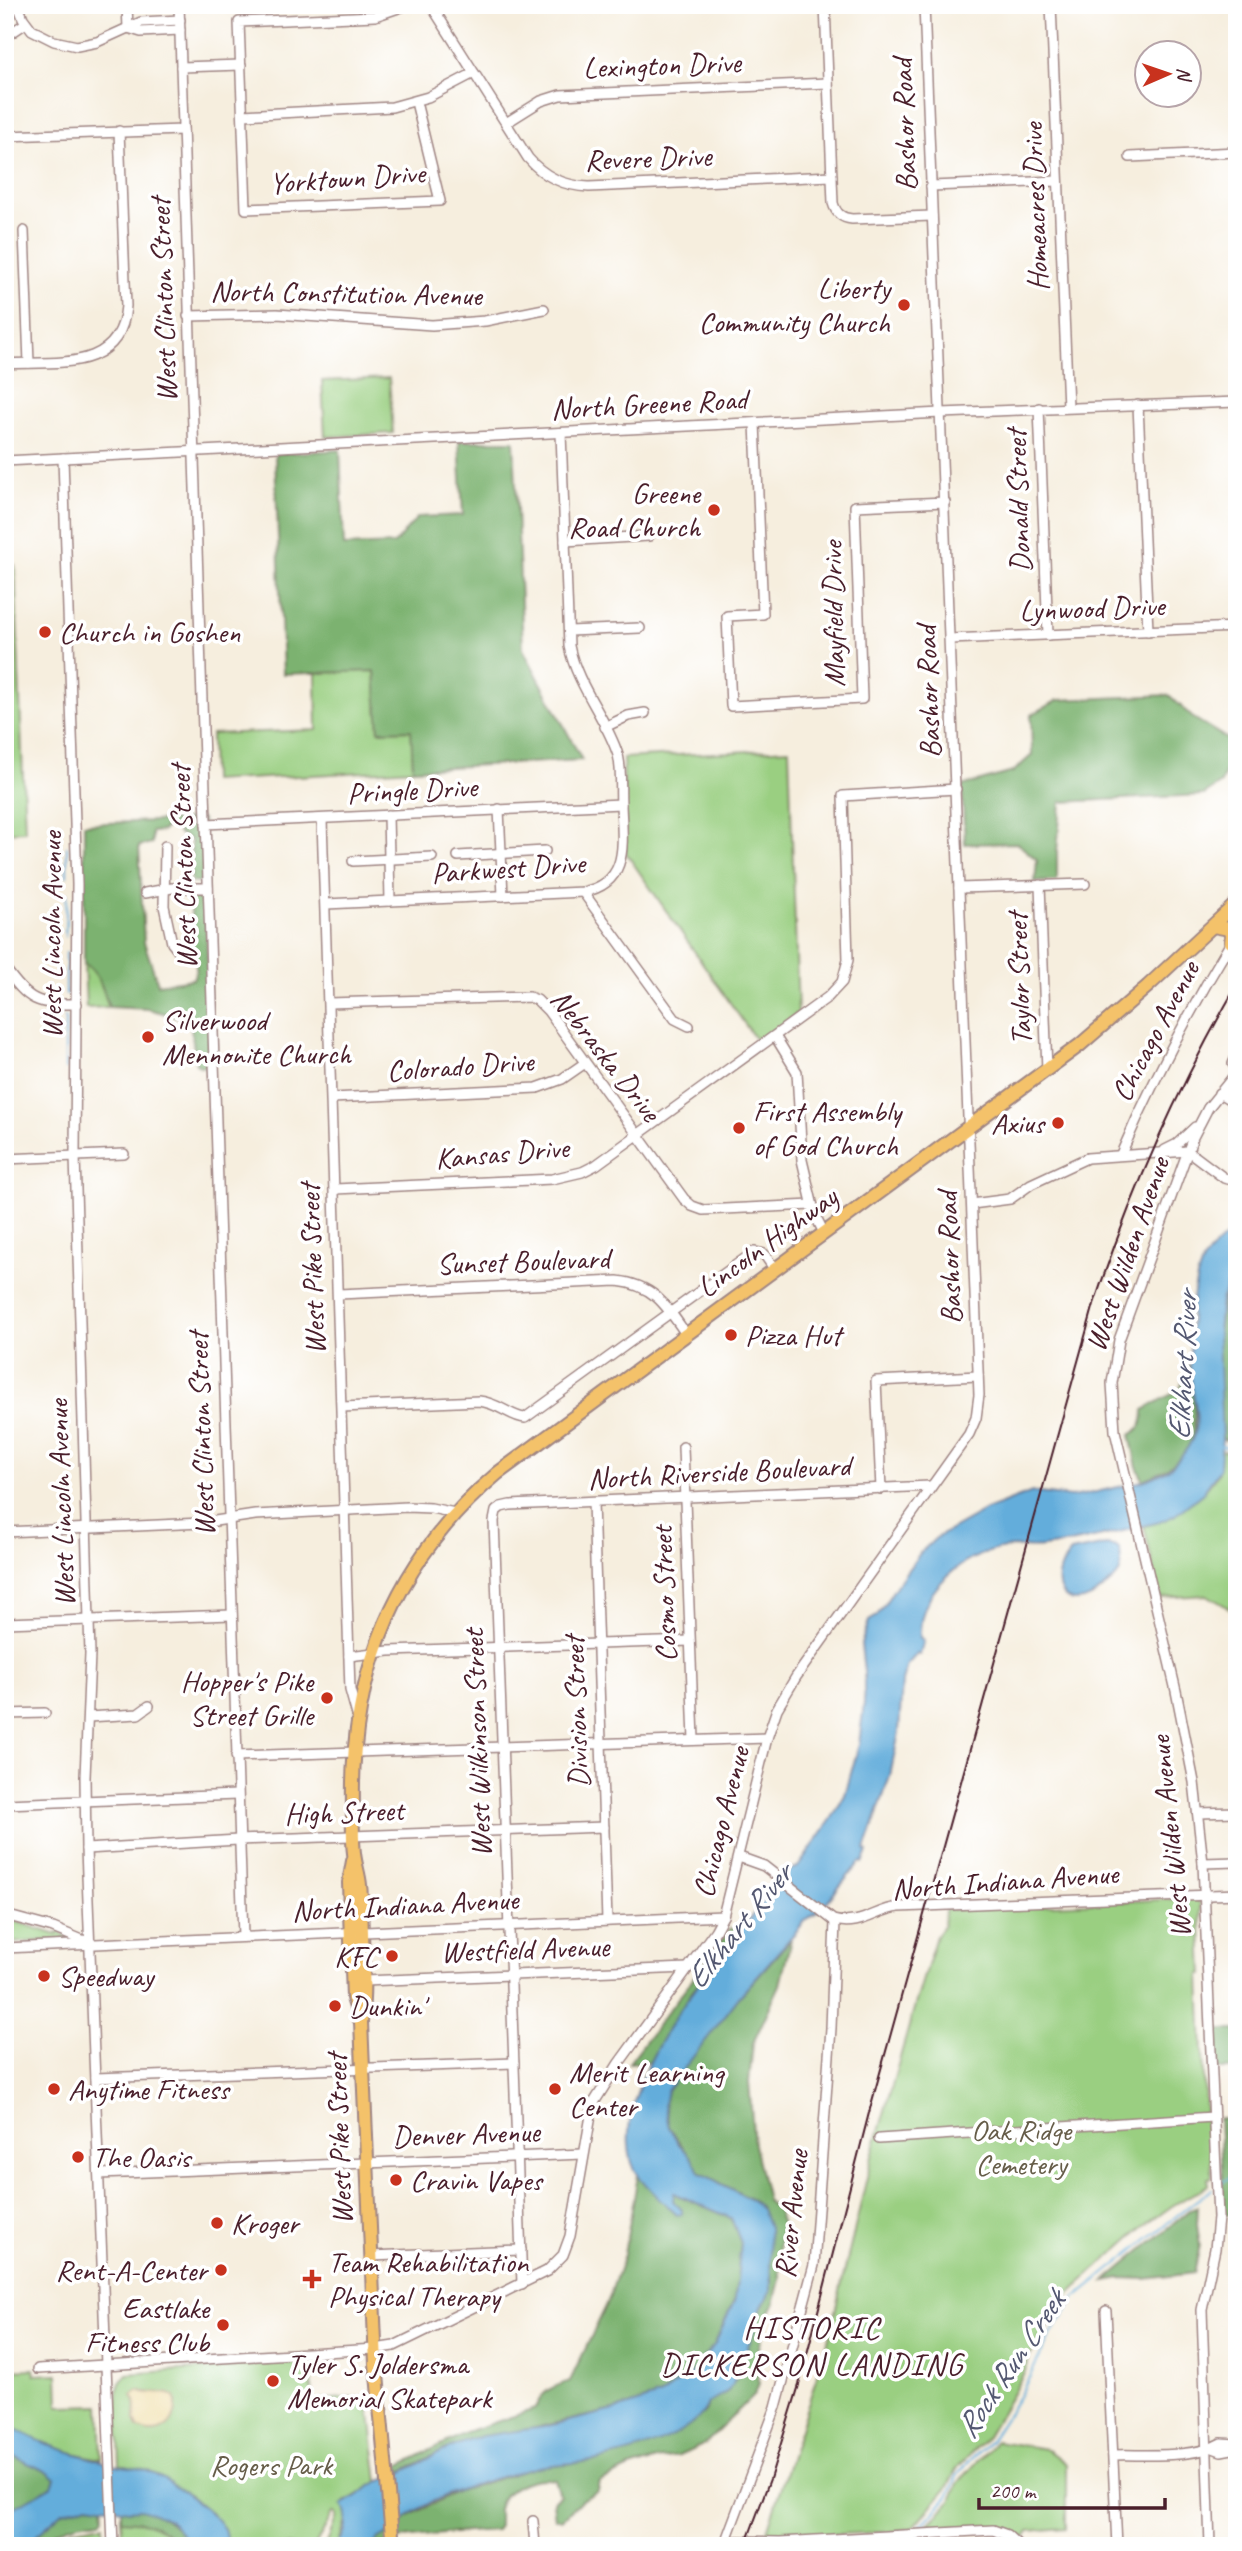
<svg xmlns="http://www.w3.org/2000/svg" width="1242" height="2551" viewBox="0 0 1242 2551" font-family="Caveat,sans-serif">
<style>
.green{fill:#9acf81;stroke:#727756;stroke-width:2}
.forest{fill:#7bb26f;stroke:#62684d;stroke-width:2}
.sand{fill:#eeda9e;stroke:#9c7c64;stroke-width:2}
.water{fill:#63addb;stroke:#566683;stroke-width:2}
.lines{fill:none;stroke-linecap:round;stroke-linejoin:round}
.stream{stroke:#63addb;stroke-width:2}
.minor-casing{stroke:#a08684;stroke-width:12}
.highway-casing{stroke:#a08684;stroke-width:16}
.minor{stroke:#fff;stroke-width:9}
.highway{stroke:#f4c26a;stroke-width:12}
.rail{stroke:#4a1f2b;stroke-width:2}
.poi-dot{fill:#c8321e;stroke:#fff;stroke-width:2.5}
.labels{text-anchor:middle;stroke-width:7;stroke-linejoin:round;paint-order:stroke}
.street-label{font-size:30px;fill:#4a1f2b;stroke:#fff}
.poi-label{font-size:30px;fill:#4a1f2b;stroke:#fff;text-anchor:start}
.park-label{font-size:30px;fill:#665d49;stroke:#fff}
.water-label{font-size:32px;font-style:italic;fill:#545871;stroke:#fff}
.neighbourhood-label{font-size:32px;letter-spacing:2px;fill:#4a1f2b;stroke:#fff}
</style>
<rect width="100%" height="100%" fill="#fff"/>
<filter id="ink" filterUnits="userSpaceOnUse"><feTurbulence type="fractalNoise" baseFrequency=".0143" numOctaves="2"/><feDisplacementMap in="SourceGraphic" scale="14" xChannelSelector="R" yChannelSelector="G"/><feConvolveMatrix kernelMatrix="1 2 1 2 8 2 1 2 1" color-interpolation-filters="sRGB"/></filter>
<filter id="wash" filterUnits="userSpaceOnUse"><feTurbulence type="fractalNoise" baseFrequency=".00686" numOctaves="4" result="noise"/><feDisplacementMap in="SourceGraphic" scale="28" xChannelSelector="R" yChannelSelector="G"/><feGaussianBlur stdDeviation="1.57" result="paint"/><feColorMatrix in="noise" values="0 0 0 0 0 0 0 0 0 0 0 0 0 0 0 0 0 1.4 0 .05"/><feComposite in="paint" operator="in"/></filter>
<g filter="url(#wash)">
<rect width="100%" height="100%" fill="#f6eede"/>
<g class="green">
<polygon points="389,378 393,433 325,437 322,381"/>
<polygon points="15,565 25,831 5,832 5,566"/>
<polygon points="375,671 379,731 412,730 413,769 212,781 211,734 317,730 316,673"/>
<polygon points="789,749 798,1013 758,1043 626,853 623,758"/>
<path d="M84 963C100 974 103 990 109 1007L86 1008Z"/>
<path d="M1220 1450 1237 1454V1613L1207 1595 1160 1598 1144 1526C1169 1520 1213 1493 1220 1466 1221 1462 1220 1455 1220 1450Z"/>
<polygon points="1196,1898 1200,1904 1203,1974 1200,1974 1206,2133 1210,2133 1212,2175 1211,2178 1208,2178 1208,2185 1172,2206 1143,2227 1074,2289 1055,2313 1029,2357 1027,2367 1013,2393 987,2437 958,2467 946,2489 913,2528 888,2532 765,2537 827,2345 872,2156 913,2012 936,1936 944,1925 945,1910"/>
<polygon points="11,1920 57,1935 58,1932 71,1939 10,1943 8,1923"/>
<polygon points="310,2361 313,2400 368,2397 378,2482 345,2502 344,2509 348,2512 338,2546 326,2545 337,2516 335,2513 333,2513 315,2546 227,2546 224,2529 210,2512 190,2496 148,2471 120,2465 117,2392 120,2383 127,2374"/>
<path d="M34 2369 35 2375 58 2374 59 2406 100 2405 102 2459C71 2454 30 2441 5 2421V2370Z"/>
<path d="M996 2441 1046 2449 1066 2464V2528L1029 2531 1022 2542C998 2517 956 2528 924 2528L951 2501 958 2483Z"/>
<polygon points="141,2509 193,2546 123,2546 121,2520 129,2510"/>
<polygon points="104,2524 103,2546 42,2546 69,2530"/>
</g>
<g class="forest">
<polygon points="459,441 514,441 523,649 582,760 413,769 411,730 379,731 375,671 283,674 275,454 340,450 344,546 394,544 418,517 463,515"/>
<polygon points="1169,695 1192,717 1237,745 1221,783 1204,795 1061,802 1057,852 1057,881 1035,882 1037,860 1017,843 965,844 962,786 1013,772 1032,755 1031,715 1058,700"/>
<path d="M202 819 205 882H191V840L178 833 177 827 164 828 163 831 152 832V843L139 846 144 942 158 984 193 979 196 970V959L183 946 181 938 192 934 190 894 200 893 205 897 211 1063 202 1067 196 1064 190 1020 148 1009 109 1007C103 990 100 974 84 963V824Z"/>
<path d="M1237 1262V1443L1222 1439C1220 1381 1208 1315 1237 1262Z"/>
<path d="M1191 1359C1192 1416 1213 1454 1143 1480L1137 1467 1130 1435C1141 1429 1144 1423 1144 1410L1180 1389Z"/>
<polygon points="750,1921 692,1991 651,2062 629,2063 730,1929 739,1928"/>
<path d="M791 1939 780 1985 753 2043 749 2082 754 2145 767 2200 777 2211 782 2224 779 2250 780 2279 774 2304 767 2318 756 2360 759 2384 755 2394 705 2444 679 2456 660 2459 630 2468 600 2482 598 2491 581 2500 563 2519H555L553 2501 560 2495 555 2480C534 2476 504 2485 498 2509 497 2513 499 2521 499 2526L496 2530C465 2532 435 2534 405 2538 393 2540 384 2546 372 2546L380 2536 392 2532 407 2517 458 2491 536 2467 598 2460 637 2449 658 2442 705 2412 708 2403 728 2391 737 2377 762 2307 771 2290V2276L769 2270 762 2209 749 2198 701 2173 669 2127 664 2104 667 2091 680 2072 740 1996Z"/>
<polygon points="1215,2030 1237,2030 1237,2069 1217,2069"/>
<polygon points="1219,2119 1237,2119 1237,2217 1224,2214"/>
<path d="M638 2175 677 2215 673 2201V2193L731 2218 741 2243 735 2299 715 2344 690 2374 661 2395 623 2408 451 2447 396 2474 398 2466 472 2430 535 2409C542 2390 552 2387 570 2381L607 2304 624 2254Z"/>
<polygon points="1198,2207 1197,2225 1200,2245 1194,2273 1144,2279 1121,2278 1105,2281 1190,2210"/>
<polygon points="5,2453 46,2471 55,2478 53,2486 5,2513"/>
<path d="M88 2504 103 2505 104 2516 101 2520C87 2521 74 2523 61 2529 48 2535 39 2546 25 2546L63 2512Z"/>
<path d="M121 2508C128 2510 135 2508 143 2509 165 2514 179 2530 193 2546H179C164 2525 147 2521 121 2520Z"/>
</g>
<path class="sand" d="M138 2390C151 2397 163 2388 175 2397 181 2421 161 2441 138 2428L135 2419 136 2401 133 2395Z"/>
<g class="water">
<path d="M1237 1228V1262L1221 1300 1218 1333 1222 1439 1220 1468 1203 1493 1174 1516 1160 1522C1121 1531 1082 1543 1043 1547 1030 1549 1017 1545 1005 1548 960 1556 918 1591 920 1638L924 1640 920 1655 917 1654 907 1665 902 1681 899 1732 890 1776 865 1850 868 1852 863 1863 860 1862 821 1909 806 1920 740 1996 667 2091 664 2104 669 2127 679 2144 691 2157 701 2173 748 2198 762 2209 769 2228 771 2290 762 2307 737 2377 728 2391 708 2403C697 2436 629 2454 598 2460 577 2464 554 2463 534 2468 492 2479 444 2491 408 2516 403 2520 399 2527 393 2531 384 2538 381 2535 372 2546H338C346 2532 350 2518 342 2505L378 2482 399 2474 451 2447 482 2436 543 2427 623 2408 661 2395 690 2374 715 2344 735 2299 741 2243 731 2218 674 2193 673 2201 682 2210V2214L677 2215C665 2203 637 2180 632 2163 606 2074 737 1937 789 1870L798 1867 832 1818 845 1795 859 1744 864 1703V1672L861 1644 869 1621 877 1616 896 1586 921 1552 936 1538 986 1510 1032 1492 1071 1497 1084 1495C1109 1488 1139 1485 1162 1473 1177 1465 1193 1444 1196 1427 1199 1413 1193 1398 1192 1385 1188 1355 1189 1288 1203 1262 1211 1249 1224 1237 1237 1228Z"/>
<path d="M1106 1545 1117 1547 1120 1551C1123 1575 1120 1574 1104 1588 1066 1621 1043 1584 1071 1552Z"/>
<path d="M5 2421C34 2444 80 2455 115 2465 126 2467 137 2467 147 2471 165 2478 217 2512 224 2530 226 2534 226 2541 227 2546H193L169 2520 154 2513 141 2509 129 2510 88 2504 63 2512 25 2546H5V2513L52 2486 55 2478 46 2471 5 2453Z"/>
</g>
<g class="lines">
<g class="stream">
<polyline points="67,847 67,876"/>
<polyline points="65,937 67,894"/>
<polyline points="66,952 66,995"/>
<polyline points="65,1069 65,1017"/>
<polyline points="1221,1446 1237,1449"/>
<polyline points="1220,2184 1237,2172"/>
<polyline points="916,2531 948,2497 957,2476 966,2465 991,2440 1020,2395 1053,2331 1076,2297 1190,2205 1212,2189"/>
<polyline points="904,2546 911,2539"/>
</g>
</g>
</g>
<g filter="url(#ink)">
<g class="lines">
<g class="minor-casing">
<g id="minor">
<polyline points="18,5 23,18 32,30 54,41 77,46 97,42 141,22 180,20"/>
<polyline points="127,5 128,28"/>
<polyline points="179,5 243,1937"/>
<polyline points="407,5 375,16 239,22 246,209 440,201 416,102"/>
<path d="M431 5 528 158C544 177 564 186 589 187L832 176"/>
<path d="M825 5 833 203C836 214 842 218 852 219L932 216"/>
<polyline points="1051,5 1068,407"/>
<polyline points="128,28 141,32 180,30"/>
<polyline points="5,37 26,23"/>
<polyline points="181,67 241,65"/>
<polyline points="243,115 392,107 428,97 474,73"/>
<polyline points="506,123 541,101 560,95 828,83"/>
<polyline points="5,136 183,130"/>
<polyline points="1130,157 1237,152"/>
<polyline points="931,186 1058,181"/>
<polyline points="24,231 29,363"/>
<polyline points="188,316 277,314 432,325 485,321 544,309"/>
<path d="M5 364C55 361 121 373 126 306L119 131"/>
<polyline points="1138,405 1148,631"/>
<polyline points="1039,408 1048,635"/>
<polyline points="755,423 763,614 727,616 731,706 862,699 855,506 945,502"/>
<polyline points="63,458 77,884 75,1156 90,1654 85,1777 86,1849 113,2546"/>
<polyline points="5,461 941,413 1237,402"/>
<polyline points="565,541 649,536"/>
<polyline points="569,631 640,628"/>
<polyline points="950,639 1237,627"/>
<polyline points="605,727 628,716 645,713"/>
<polyline points="499,809 503,896"/>
<polyline points="388,815 390,901"/>
<polyline points="322,820 350,1690 357,1715"/>
<polyline points="206,824 621,804"/>
<polyline points="165,846 164,906 172,943 183,957"/>
<polyline points="458,856 545,851"/>
<polyline points="353,861 432,857"/>
<polyline points="1040,885 1047,1070"/>
<polyline points="959,888 1085,884"/>
<polyline points="583,892 675,1019 689,1026"/>
<polyline points="145,893 172,888 208,888"/>
<path d="M326 904 583 892C631 883 622 841 621 804 620 789 622 770 618 755 606 717 577 686 569 646L561 433"/>
<path d="M5 968C28 1001 37 1005 77 1004"/>
<polyline points="329,1003 529,997 537,1000 548,1011 684,1199 692,1206 703,1210 812,1205"/>
<polyline points="775,1036 797,1072 802,1160 815,1215 824,1233"/>
<polyline points="1237,1055 1233,1064 1237,1069"/>
<polyline points="1219,1093 1237,1104"/>
<polyline points="332,1098 537,1088 562,1079 585,1063"/>
<polyline points="1165,1150 1177,1144 1195,1127"/>
<path d="M1121 1154C1153 1080 1191 1008 1233 939"/>
<polyline points="5,1159 124,1154"/>
<polyline points="335,1189 552,1179 582,1172 596,1165 828,997 842,982 848,960 843,796 956,789"/>
<polyline points="972,1204 1010,1199 1031,1184 1087,1158 1188,1151 1224,1178 1237,1181"/>
<path d="M339 1294 617 1281C654 1285 666 1305 686 1334"/>
<path d="M342 1407 479 1401C499 1403 511 1417 525 1418L754 1252 764 1254 775 1270"/>
<polyline points="683,1447 694,1740"/>
<polyline points="881,1489 876,1381 978,1376"/>
<polyline points="593,1502 607,1921"/>
<polyline points="5,1532 202,1523 255,1515 407,1507 431,1508 455,1513"/>
<polyline points="5,1623 232,1615"/>
<polyline points="349,1656 389,1651 690,1641"/>
<polyline points="5,1714 45,1713"/>
<polyline points="88,1717 138,1714 149,1706"/>
<polyline points="236,1756 767,1738"/>
<polyline points="5,1804 237,1795"/>
<polyline points="1198,1813 1237,1812"/>
<polyline points="86,1849 238,1840 604,1827"/>
<path d="M739 1857 764 1866 833 1920C862 1927 874 1910 899 1907L1237 1894"/>
<polyline points="1203,1863 1237,1862"/>
<polyline points="5,1915 53,1928 87,1942"/>
<polyline points="5,1948 723,1916"/>
<polyline points="364,1981 688,1968"/>
<polyline points="95,2078 514,2063"/>
<polyline points="879,2139 1213,2117"/>
<polyline points="99,2174 583,2154"/>
<polyline points="371,2256 521,2250"/>
<polyline points="522,2284 494,1521 496,1511 501,1507 510,1505 930,1486"/>
<polyline points="1106,2311 1117,2546"/>
<polyline points="38,2369 375,2349 394,2346 547,2271 563,2255 570,2236 593,2104 619,2063 715,1931 723,1916 767,1738 777,1709 796,1677 969,1434 976,1418 979,1395 924,5"/>
<polyline points="1213,2448 1221,2451 1237,2448"/>
<path d="M1113 2455C1145 2454 1194 2459 1221 2443L1237 2444"/>
<polyline points="533,2521 535,2546"/>
<polyline points="725,2543 776,2407 814,2265 831,2028 835,1921"/>
<polyline points="711,2546 738,2541 780,2542 993,2530 1007,2535 1019,2546"/>
<polyline points="1210,2546 1202,2310 1215,2249 1218,2218 1203,1863 1194,1782 1176,1691 1115,1431 1112,1383 1119,1340 1193,1137 1208,1108 1237,1072"/>
</g>
</g>
<g class="highway-casing">
<g id="highway">
<polyline points="1213,926 1229,929 1232,934 1231,942"/>
<polyline points="353,1861 349,1883 353,1998 360,2020"/>
<path d="M393 2546 376 2364 361 2022C365 1992 363 1963 362 1932 361 1916 362 1900 360 1885 359 1874 355 1864 354 1853 352 1838 353 1821 353 1806 350 1673 395 1560 498 1473L1080 1045 1148 986 1237 903"/>
</g>
</g>
<use href="#minor" class="minor"/>
<use href="#highway" class="highway"/>
<path class="rail" d="M745 2546 770 2479 799 2385 871 2105 1094 1304C1131 1193 1178 1087 1237 985"/>
</g>
</g>
<g class="poi-dot">
<circle cx="904" cy="305" r="7"/>
<circle cx="714" cy="510" r="7"/>
<circle cx="45" cy="632" r="7"/>
<circle cx="148" cy="1037" r="7"/>
<circle cx="1058" cy="1123" r="7"/>
<circle cx="739" cy="1128" r="7"/>
<circle cx="731" cy="1335" r="7"/>
<circle cx="327" cy="1698" r="7"/>
<circle cx="392" cy="1956" r="7"/>
<circle cx="44" cy="1976" r="7"/>
<circle cx="335" cy="2006" r="7"/>
<circle cx="54" cy="2089" r="7"/>
<circle cx="555" cy="2089" r="7"/>
<circle cx="78" cy="2157" r="7"/>
<circle cx="396" cy="2180" r="7"/>
<circle cx="217" cy="2223" r="7"/>
<circle cx="221" cy="2270" r="7"/>
<path d="M308.5 2268.5h7v7h7v7h-7v7h-7v-7h-7v-7h7z"/>
<circle cx="223" cy="2325" r="7"/>
<circle cx="273" cy="2381" r="7"/>
</g>
<g class="labels">
<g class="street-label">
<text transform="translate(662 65) rotate(-2)" y="10">Lexington Drive</text>
<text transform="translate(904 125) rotate(-92)" y="10">Bashor Road</text>
<text transform="translate(648 158) rotate(-2)" y="10">Revere Drive</text>
<text transform="translate(347 178) rotate(-4)" y="10">Yorktown Drive</text>
<text transform="translate(1035 207) rotate(-92)" y="10">Homeacres Drive</text>
<text transform="translate(346 293) rotate(1)" y="10">North Constitution Avenue</text>
<text transform="translate(163 300) rotate(-92)" y="10">West Clinton Street</text>
<text transform="translate(649 404) rotate(-3)" y="10">North Greene Road</text>
<text transform="translate(1018 501) rotate(-92)" y="10">Donald Street</text>
<text transform="translate(1092 608) rotate(-2)" y="10">Lynwood Drive</text>
<text transform="translate(833 614) rotate(-91)" y="10">Mayfield Drive</text>
<text transform="translate(928 692) rotate(-92)" y="10">Bashor Road</text>
<text transform="translate(412 790) rotate(-3)" y="10">Pringle Drive</text>
<text transform="translate(183 867) rotate(-92)" y="10">West Clinton Street</text>
<text transform="translate(508 868) rotate(-4)" y="10">Parkwest Drive</text>
<text transform="translate(51 935) rotate(-90)" y="10">West Lincoln Avenue</text>
<text transform="translate(1019 979) rotate(-92)" y="10">Taylor Street</text>
<text transform="translate(1155 1031) rotate(-62)" y="10">Chicago Avenue</text>
<text transform="translate(606 1055) rotate(52)" y="10">Nebraska Drive</text>
<text transform="translate(460 1066) rotate(-4)" y="10">Colorado Drive</text>
<text transform="translate(502 1153) rotate(-5)" y="10">Kansas Drive</text>
<text transform="translate(767 1242) rotate(-36)" y="10">Lincoln Highway</text>
<text transform="translate(1127 1254) rotate(-71)" y="10">West Wilden Avenue</text>
<text transform="translate(949 1258) rotate(-92)" y="10">Bashor Road</text>
<text transform="translate(523 1261) rotate(-2)" y="10">Sunset Boulevard</text>
<text transform="translate(312 1269) rotate(-92)" y="10">West Pike Street</text>
<text transform="translate(201 1434) rotate(-92)" y="10">West Clinton Street</text>
<text transform="translate(719 1472) rotate(-3)" y="10">North Riverside Boulevard</text>
<text transform="translate(61 1503) rotate(-92)" y="10">West Lincoln Avenue</text>
<text transform="translate(664 1594) rotate(-92)" y="10">Cosmo Street</text>
<text transform="translate(576 1712) rotate(-92)" y="10">Division Street</text>
<text transform="translate(477 1743) rotate(-92)" y="10">West Wilkinson Street</text>
<text transform="translate(344 1812) rotate(-2)" y="10">High Street</text>
<text transform="translate(721 1822) rotate(-76)" y="10">Chicago Avenue</text>
<text transform="translate(1170 1837) rotate(-96)" y="10">West Wilden Avenue</text>
<text transform="translate(1005 1881) rotate(-4)" y="10">North Indiana Avenue</text>
<text transform="translate(405 1905) rotate(-3)" y="10">North Indiana Avenue</text>
<text transform="translate(525 1949) rotate(-2)" y="10">Westfield Avenue</text>
<text transform="translate(466 2134) rotate(-2)" y="10">Denver Avenue</text>
<text transform="translate(339 2139) rotate(-92)" y="10">West Pike Street</text>
<text transform="translate(791 2214) rotate(-84)" y="10">River Avenue</text>
</g>
<g class="poi-label">
<text x="890" y="298" text-anchor="end">Liberty<tspan x="890" dy="34">Community Church</tspan></text>
<text x="700" y="503" text-anchor="end">Greene<tspan x="700" dy="34">Road Church</tspan></text>
<text x="59" y="642">Church in Goshen</text>
<text x="162" y="1030">Silverwood<tspan x="162" dy="34">Mennonite Church</tspan></text>
<text x="753" y="1121">First Assembly<tspan x="753" dy="34">of God Church</tspan></text>
<text x="1044" y="1133" text-anchor="end">Axius</text>
<text x="745" y="1345">Pizza Hut</text>
<text x="313" y="1691" text-anchor="end">Hopper's Pike<tspan x="313" dy="34">Street Grille</tspan></text>
<text x="378" y="1966" text-anchor="end">KFC</text>
<text x="58" y="1986">Speedway</text>
<text x="349" y="2016">Dunkin'</text>
<text x="569" y="2082">Merit Learning<tspan x="569" dy="34">Center</tspan></text>
<text x="68" y="2099">Anytime Fitness</text>
<text x="92" y="2167">The Oasis</text>
<text x="410" y="2190">Cravin Vapes</text>
<text x="231" y="2233">Kroger</text>
<text x="328" y="2272">Team Rehabilitation<tspan x="328" dy="34">Physical Therapy</tspan></text>
<text x="207" y="2280" text-anchor="end">Rent-A-Center</text>
<text x="209" y="2318" text-anchor="end">Eastlake<tspan x="209" dy="34">Fitness Club</tspan></text>
<text x="287" y="2374">Tyler S. Joldersma<tspan x="287" dy="34">Memorial Skatepark</tspan></text>
</g>
<g class="park-label">
<text x="1021" y="2140">Oak Ridge<tspan x="1021" dy="34">Cemetery</tspan></text>
<text x="271" y="2475">Rogers Park</text>
</g>
<g class="water-label">
<text transform="translate(1182 1366) rotate(-87)" y="11">Elkhart River</text>
<text transform="translate(738 1926) rotate(-51)" y="11">Elkhart River</text>
<text transform="translate(1010 2364) rotate(-56)" y="11">Rock Run Creek</text>
</g>
<g class="neighbourhood-label">
<text x="812" y="2338">HISTORIC<tspan x="812" dy="37">DICKERSON LANDING</tspan></text>
</g>
</g>
<rect width="1242" height="2551" fill="none" stroke="#fff" stroke-width="28"/>
<g transform="translate(1168 74) rotate(88)"><circle r="33" fill="#ffffff" stroke="#b7a5aa" stroke-width="2"/>
<path d="M0-5L12 26L0 18L-12 26Z" fill="#c8321e"/>
<text y="-10" font-size="19" font-weight="bold" text-anchor="middle" fill="#4a1f2b">N</text>
</g>
<path d="M979 2498v10h186v-10" fill="none" stroke="#4a1f2b" stroke-width="3.5"/>
<text x="990" y="2498" font-size="21" fill="#4a1f2b" stroke="#ffffff" stroke-width="5" paint-order="stroke">200 m</text>
</svg>
